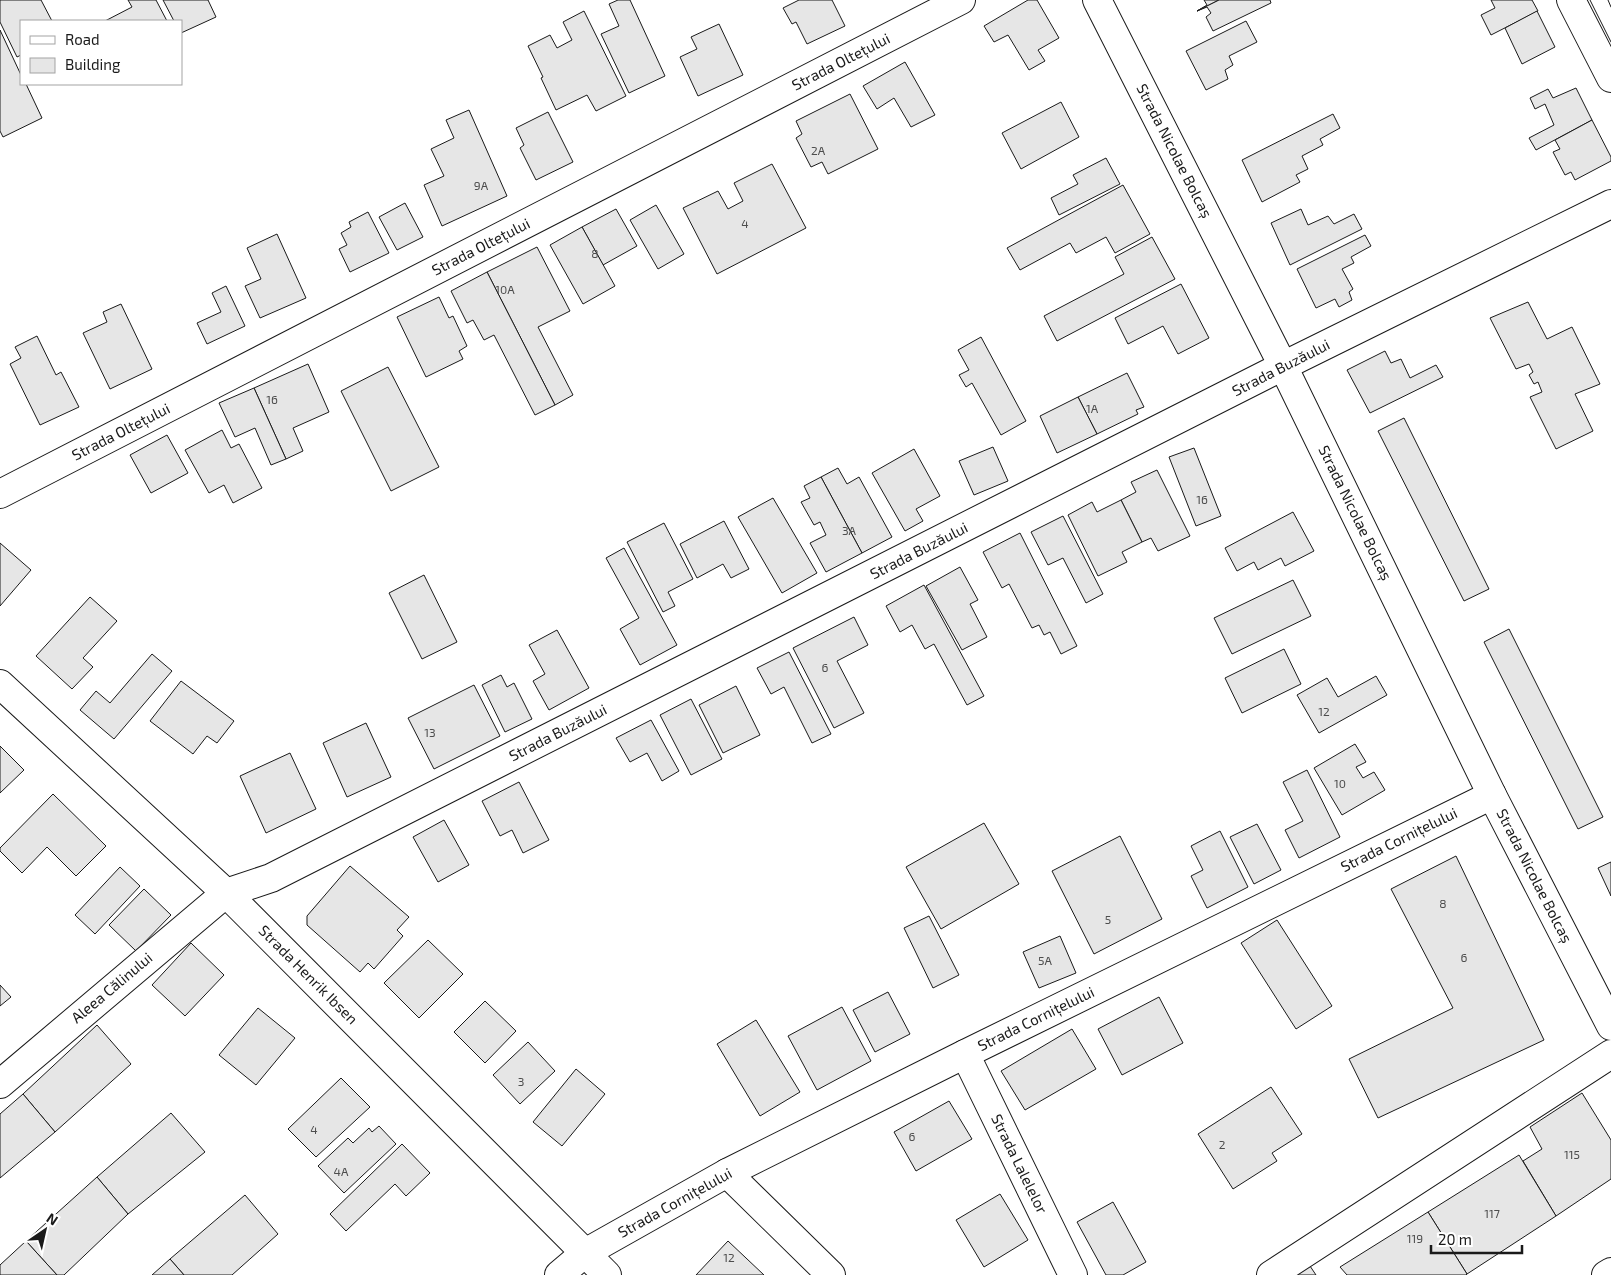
<svg xmlns="http://www.w3.org/2000/svg" width="1611" height="1275" viewBox="0 0 1611 1275" font-family="'Exo 2',sans-serif">
<style>
.building{fill:#e6e6e6;stroke:#1a1a1a}
.lines{fill:none;stroke-linecap:round;stroke-linejoin:round}
.minor-casing{stroke:#1a1a1a;stroke-width:30}
.tertiary-casing{stroke:#1a1a1a;stroke-width:30}
.primary-casing{stroke:#1a1a1a;stroke-width:30}
.minor{stroke:#fff;stroke-width:28}
.tertiary{stroke:#fff;stroke-width:28}
.primary{stroke:#fff;stroke-width:28}
.tram{stroke:#1a1a1a;stroke-width:1}
.labels{text-anchor:middle;stroke-width:4;stroke-linejoin:round;paint-order:stroke}
.number-label{font-size:12px;fill:#4d4d4d}
.street-label{font-size:15px;fill:#1a1a1a;stroke:#fff}
</style>
<rect width="100%" height="100%" fill="#fff"/>
<g class="building">
<polygon points="0,0 41,0 52,21 21,21 21,55 17,57 0,22"/>
<polygon points="128,0 156,0 167,21 105,21 132,7"/>
<polygon points="163,0 208,0 216,17 181,33 181,21 174,21"/>
<polygon points="618,0 630,0 665,76 629,93 601,34 619,26 609,4"/>
<polygon points="799,0 832,0 845,26 807,44 796,22 792,24 783,8"/>
<polygon points="1028,0 1037,0 1059,38 1038,50 1045,61 1029,70 1008,35 994,42 984,26"/>
<polygon points="1204,0 1219,0 1197,11 1207,5"/>
<polygon points="1219,0 1270,0 1271,3 1213,31 1206,17 1211,13 1207,7 1197,11"/>
<polygon points="1491,0 1532,0 1538,11 1491,35 1481,15 1495,8"/>
<polygon points="584,11 626,96 596,111 587,95 556,110 541,78 543,77 528,46 550,35 557,48 572,40 563,22"/>
<polygon points="1537,11 1555,47 1522,64 1505,28"/>
<polygon points="1246,21 1257,42 1229,56 1233,65 1225,70 1228,79 1206,90 1186,51"/>
<polygon points="719,24 743,75 698,96 680,57 697,49 691,37"/>
<polygon points="0,30 21,75 21,84 26,84 42,118 3,137 0,131"/>
<polygon points="905,62 935,115 911,127 894,98 877,109 863,86"/>
<polygon points="1576,88 1592,120 1536,150 1529,138 1554,125 1545,104 1535,109 1530,98 1548,89 1553,98"/>
<polygon points="850,94 878,149 828,174 822,162 811,167 796,138 802,134 796,121"/>
<polygon points="1061,102 1079,137 1021,169 1002,133"/>
<polygon points="469,110 507,196 442,226 424,185 444,176 431,149 454,138 446,120"/>
<polygon points="548,112 573,162 536,180 520,148 524,145 516,128"/>
<polygon points="1333,114 1340,128 1320,139 1323,145 1302,156 1308,169 1296,175 1300,182 1262,202 1242,160"/>
<polygon points="1592,120 1611,157 1611,161 1575,180 1571,172 1565,175 1553,152 1560,149 1555,140"/>
<polygon points="1106,158 1120,184 1059,215 1051,198 1078,184 1073,175"/>
<polygon points="772,164 806,228 717,274 683,208 718,191 728,209 743,201 734,183"/>
<polygon points="1123,185 1150,234 1115,253 1106,237 1076,253 1070,243 1020,270 1007,248"/>
<polygon points="405,203 423,237 397,250 379,217"/>
<polygon points="656,205 684,254 658,269 630,220"/>
<polygon points="616,209 637,246 603,265 582,227"/>
<polygon points="1301,209 1308,225 1328,216 1334,224 1354,214 1362,229 1290,265 1271,223"/>
<polygon points="368,212 389,253 350,272 339,249 347,245 341,233 351,227 349,222"/>
<polygon points="582,227 615,286 583,304 550,245"/>
<polygon points="277,234 306,298 260,318 245,286 261,279 247,248"/>
<polygon points="1365,235 1371,246 1351,257 1354,263 1342,269 1353,289 1349,292 1352,300 1339,307 1335,299 1316,308 1297,269"/>
<polygon points="1152,237 1175,279 1057,341 1044,316 1124,274 1115,257"/>
<polygon points="537,247 570,311 538,327 573,395 555,405 487,272"/>
<polygon points="487,272 555,405 535,415 494,335 484,340 473,320 467,323 451,291"/>
<polygon points="1181,284 1209,338 1178,354 1163,326 1128,344 1115,318"/>
<polygon points="226,286 245,326 207,344 197,323 221,312 212,293"/>
<polygon points="439,297 449,318 453,316 467,346 459,351 463,359 426,377 397,317"/>
<polygon points="1528,302 1547,339 1572,327 1600,384 1575,394 1593,431 1556,449 1530,397 1542,392 1538,382 1534,384 1529,375 1533,372 1529,364 1516,369 1490,318"/>
<polygon points="121,304 152,369 110,389 83,333 107,322 103,312"/>
<polygon points="37,336 56,375 61,372 79,407 40,425 10,364 21,358 15,347"/>
<polygon points="981,337 1026,421 1001,435 972,383 966,387 959,375 969,370 958,350"/>
<polygon points="1385,351 1391,363 1401,359 1410,378 1436,365 1443,377 1370,413 1347,370"/>
<polygon points="308,364 329,412 293,428 303,451 286,459 254,388"/>
<polygon points="388,367 439,467 391,491 341,391"/>
<polygon points="1127,373 1144,407 1136,410 1138,414 1097,434 1078,397"/>
<polygon points="254,388 286,459 271,465 255,428 235,437 219,403"/>
<polygon points="1078,397 1097,434 1057,453 1040,416"/>
<polygon points="1404,418 1489,589 1464,601 1378,431"/>
<polygon points="222,430 231,448 239,444 262,488 233,503 224,485 209,493 185,450"/>
<polygon points="167,435 188,473 151,493 130,455"/>
<polygon points="993,447 1008,481 974,495 959,461"/>
<polygon points="1194,448 1221,516 1196,526 1169,457"/>
<polygon points="914,449 940,496 916,509 923,521 905,531 872,473"/>
<polygon points="838,468 847,484 859,477 892,537 862,553 821,477"/>
<polygon points="1157,470 1190,536 1158,551 1151,538 1142,542 1121,500 1136,492 1131,482"/>
<polygon points="821,477 862,553 826,572 810,543 826,535 820,522 814,525 801,502 810,498 804,486"/>
<polygon points="773,498 817,573 782,593 738,517"/>
<polygon points="1121,500 1142,542 1122,552 1127,562 1098,576 1068,515 1092,502 1097,512"/>
<polygon points="1293,512 1314,551 1285,566 1281,558 1258,570 1254,562 1237,571 1225,548"/>
<polygon points="1063,516 1103,594 1086,603 1063,558 1048,565 1031,532"/>
<polygon points="724,521 749,569 731,578 723,564 697,578 680,544"/>
<polygon points="664,523 693,579 668,592 675,606 663,612 627,542"/>
<polygon points="1020,533 1077,646 1061,654 1050,632 1044,635 1039,625 1032,628 1009,584 1002,588 983,552"/>
<polygon points="0,543 31,570 0,606"/>
<polygon points="624,548 677,645 640,665 620,629 639,618 606,558"/>
<polygon points="960,567 978,600 970,604 987,637 962,650 926,586"/>
<polygon points="424,575 457,642 422,659 389,593"/>
<polygon points="1293,580 1311,616 1232,654 1214,618"/>
<polygon points="924,585 984,696 967,705 934,644 925,649 912,625 900,632 886,606"/>
<polygon points="90,597 117,621 83,658 93,667 72,689 36,656"/>
<polygon points="854,617 868,645 837,661 864,713 834,728 793,648"/>
<polygon points="1509,629 1603,817 1578,829 1484,642"/>
<polygon points="557,630 589,688 549,710 533,681 545,674 529,645"/>
<polygon points="1284,649 1301,684 1242,713 1225,678"/>
<polygon points="789,652 831,734 812,743 784,687 771,694 757,668"/>
<polygon points="152,654 172,671 114,739 80,710 96,691 110,703"/>
<polygon points="501,675 507,687 514,683 532,719 505,732 482,685"/>
<polygon points="1376,676 1387,695 1319,733 1297,695 1327,678 1338,697"/>
<polygon points="181,681 234,721 217,743 207,736 193,754 150,721"/>
<polygon points="474,685 500,736 434,769 408,718"/>
<polygon points="736,686 760,735 723,753 699,705"/>
<polygon points="691,699 722,759 691,775 660,715"/>
<polygon points="651,720 679,771 662,781 647,753 630,762 616,738"/>
<polygon points="366,723 391,777 347,797 323,743"/>
<polygon points="1355,744 1366,762 1356,767 1363,778 1374,772 1385,790 1342,815 1314,768"/>
<polygon points="0,746 24,770 0,793"/>
<polygon points="290,753 316,809 266,833 240,776"/>
<polygon points="1307,770 1340,837 1299,858 1285,830 1303,821 1283,782"/>
<polygon points="519,782 549,840 523,853 512,830 500,836 482,801"/>
<polygon points="53,794 106,846 76,876 47,847 22,873 0,851 0,848"/>
<polygon points="444,820 469,865 438,882 413,837"/>
<polygon points="984,823 1019,884 941,929 906,867"/>
<polygon points="1257,824 1281,870 1254,884 1230,837"/>
<polygon points="1220,831 1248,887 1207,908 1191,876 1203,870 1191,846"/>
<polygon points="1120,836 1162,919 1094,954 1052,871"/>
<polygon points="1456,856 1544,1040 1378,1118 1349,1059 1453,1008 1391,889"/>
<polygon points="1611,862 1611,896 1598,868"/>
<polygon points="350,866 409,917 397,930 403,936 374,969 368,963 360,972 307,925 307,916"/>
<polygon points="120,867 140,886 95,934 75,915"/>
<polygon points="144,889 171,915 136,951 109,925"/>
<polygon points="929,916 959,975 933,988 904,928"/>
<polygon points="1277,920 1332,1006 1296,1029 1241,943"/>
<polygon points="1060,936 1076,973 1039,988 1023,952"/>
<polygon points="428,940 463,974 419,1018 384,983"/>
<polygon points="191,943 224,975 185,1016 152,985"/>
<polygon points="0,985 11,997 0,1006"/>
<polygon points="888,992 910,1034 875,1052 853,1010"/>
<polygon points="1159,997 1183,1043 1122,1075 1098,1029"/>
<polygon points="485,1001 516,1031 485,1063 454,1032"/>
<polygon points="842,1007 871,1061 817,1090 788,1036"/>
<polygon points="258,1008 295,1038 256,1085 219,1055"/>
<polygon points="756,1020 800,1092 760,1116 717,1044"/>
<polygon points="97,1025 131,1064 55,1132 23,1094"/>
<polygon points="1072,1029 1096,1069 1025,1110 1001,1071"/>
<polygon points="528,1042 555,1071 520,1104 493,1075"/>
<polygon points="576,1069 605,1094 562,1146 533,1122"/>
<polygon points="341,1078 370,1107 316,1157 288,1129"/>
<polygon points="1271,1087 1302,1134 1272,1153 1277,1161 1233,1189 1198,1134"/>
<polygon points="1582,1093 1611,1140 1611,1179 1556,1216 1523,1161 1542,1149 1530,1127"/>
<polygon points="23,1094 55,1132 0,1178 0,1114"/>
<polygon points="949,1101 972,1139 916,1171 894,1132"/>
<polygon points="171,1113 205,1152 128,1214 97,1177"/>
<polygon points="379,1126 396,1144 344,1193 318,1166 348,1138 353,1143 369,1128 372,1132"/>
<polygon points="402,1144 430,1173 406,1196 395,1184 346,1231 330,1214"/>
<polygon points="1519,1155 1556,1216 1467,1274 1428,1212"/>
<polygon points="97,1177 128,1214 64,1275 57,1275 26,1241"/>
<polygon points="1000,1194 1028,1240 984,1267 956,1220"/>
<polygon points="245,1195 278,1234 232,1275 184,1275 170,1259"/>
<polygon points="1113,1202 1146,1262 1123,1275 1106,1275 1077,1222"/>
<polygon points="1428,1212 1467,1274 1466,1275 1347,1275 1340,1267"/>
<polygon points="26,1241 57,1275 0,1275 0,1265"/>
<polygon points="728,1241 764,1275 696,1275"/>
<polygon points="170,1259 184,1275 152,1275"/>
<polygon points="1308,1263 1316,1275 1289,1275"/>
</g>
<g class="lines">
<g class="minor-casing">
<g id="minor">
<polyline points="1097,0 1283,366 1492,795 1611,1026"/>
<polyline points="0,494 961,0"/>
<polyline points="0,684 226,893 607,1275"/>
<polyline points="965,1054 1073,1275"/>
<polyline points="0,1084 226,893 271,878 1283,366 1611,204"/>
<polyline points="727,1173 831,1275"/>
<polyline points="559,1275 585,1253 727,1173 965,1054 1492,795"/>
<polyline points="1271,1275 1611,1054"/>
</g>
</g>
<g class="tertiary-casing">
<polyline id="tertiary" points="1571,0 1611,78"/>
</g>
<g class="primary-casing">
<polyline id="primary" points="1606,1275 1611,1272"/>
</g>
<use href="#minor" class="minor"/>
<use href="#tertiary" class="tertiary"/>
<use href="#primary" class="primary"/>
<g class="tram">
<polyline points="1590,0 1611,42"/>
<polyline points="1608,0 1611,7"/>
</g>
</g>
<g class="labels">
<g class="number-label">
<text x="818" y="155">2A</text>
<text x="481" y="190">9A</text>
<text x="745" y="228">4</text>
<text x="595" y="258">8</text>
<text x="505" y="294">10A</text>
<text x="272" y="404">16</text>
<text x="1092" y="413">1A</text>
<text x="1202" y="504">16</text>
<text x="849" y="535">3A</text>
<text x="825" y="672">6</text>
<text x="1324" y="716">12</text>
<text x="430" y="737">13</text>
<text x="1340" y="788">10</text>
<text x="1443" y="908">8</text>
<text x="1108" y="924">5</text>
<text x="1464" y="962">6</text>
<text x="1045" y="965">5A</text>
<text x="521" y="1086">3</text>
<text x="314" y="1134">4</text>
<text x="912" y="1141">6</text>
<text x="1222" y="1149">2</text>
<text x="1572" y="1159">115</text>
<text x="341" y="1176">4A</text>
<text x="1492" y="1218">117</text>
<text x="1415" y="1243">119</text>
<text x="729" y="1262">12</text>
</g>
<g class="street-label">
<text transform="translate(841 62) rotate(-27)" y="5">Strada Oltețului</text>
<text transform="translate(1174 151) rotate(63)" y="5">Strada Nicolae Bolcaș</text>
<text transform="translate(481 247) rotate(-27)" y="5">Strada Oltețului</text>
<text transform="translate(1281 368) rotate(-27)" y="5">Strada Buzăului</text>
<text transform="translate(121 432) rotate(-27)" y="5">Strada Oltețului</text>
<text transform="translate(1355 513) rotate(64)" y="5">Strada Nicolae Bolcaș</text>
<text transform="translate(919 551) rotate(-27)" y="5">Strada Buzăului</text>
<text transform="translate(558 733) rotate(-27)" y="5">Strada Buzăului</text>
<text transform="translate(1399 840) rotate(-26)" y="5">Strada Cornițelului</text>
<text transform="translate(1534 876) rotate(63)" y="5">Strada Nicolae Bolcaș</text>
<text transform="translate(308 975) rotate(45)" y="5">Strada Henrik Ibsen</text>
<text transform="translate(112 988) rotate(-40)" y="5">Aleea Călinului</text>
<text transform="translate(1036 1019) rotate(-26)" y="5">Strada Cornițelului</text>
<text transform="translate(1019 1164) rotate(64)" y="5">Strada Lalelelor</text>
<text transform="translate(675 1203) rotate(-29)" y="5">Strada Cornițelului</text>
</g>
</g>
<rect x="20" y="20" width="162" height="65" fill="#ffffff" stroke="#a3a3a3"/>
<rect x="30" y="36" width="25" height="8" fill="#ffffff" stroke="#a3a3a3"/>
<text x="65" y="45" font-size="15" fill="#1a1a1a">Road</text>
<rect x="30" y="58" width="25" height="15" fill="#e6e6e6" stroke="#a3a3a3"/>
<text x="65" y="70" font-size="15" fill="#1a1a1a">Building</text>
<g transform="translate(45 1230) rotate(34)" stroke="#ffffff" stroke-width="4" paint-order="stroke">
<path d="M0-4L9 19L0 12L-9 19Z" fill="#1a1a1a"/>
<text y="-8" font-size="14" font-weight="bold" text-anchor="middle" fill="#1a1a1a">N</text>
</g>
<path d="M1431 1245v8h91v-8" fill="none" stroke="#1a1a1a" stroke-width="2.5"/>
<text x="1438" y="1245" font-size="15" fill="#1a1a1a" stroke="#ffffff" stroke-width="4" paint-order="stroke">20 m</text>
</svg>
